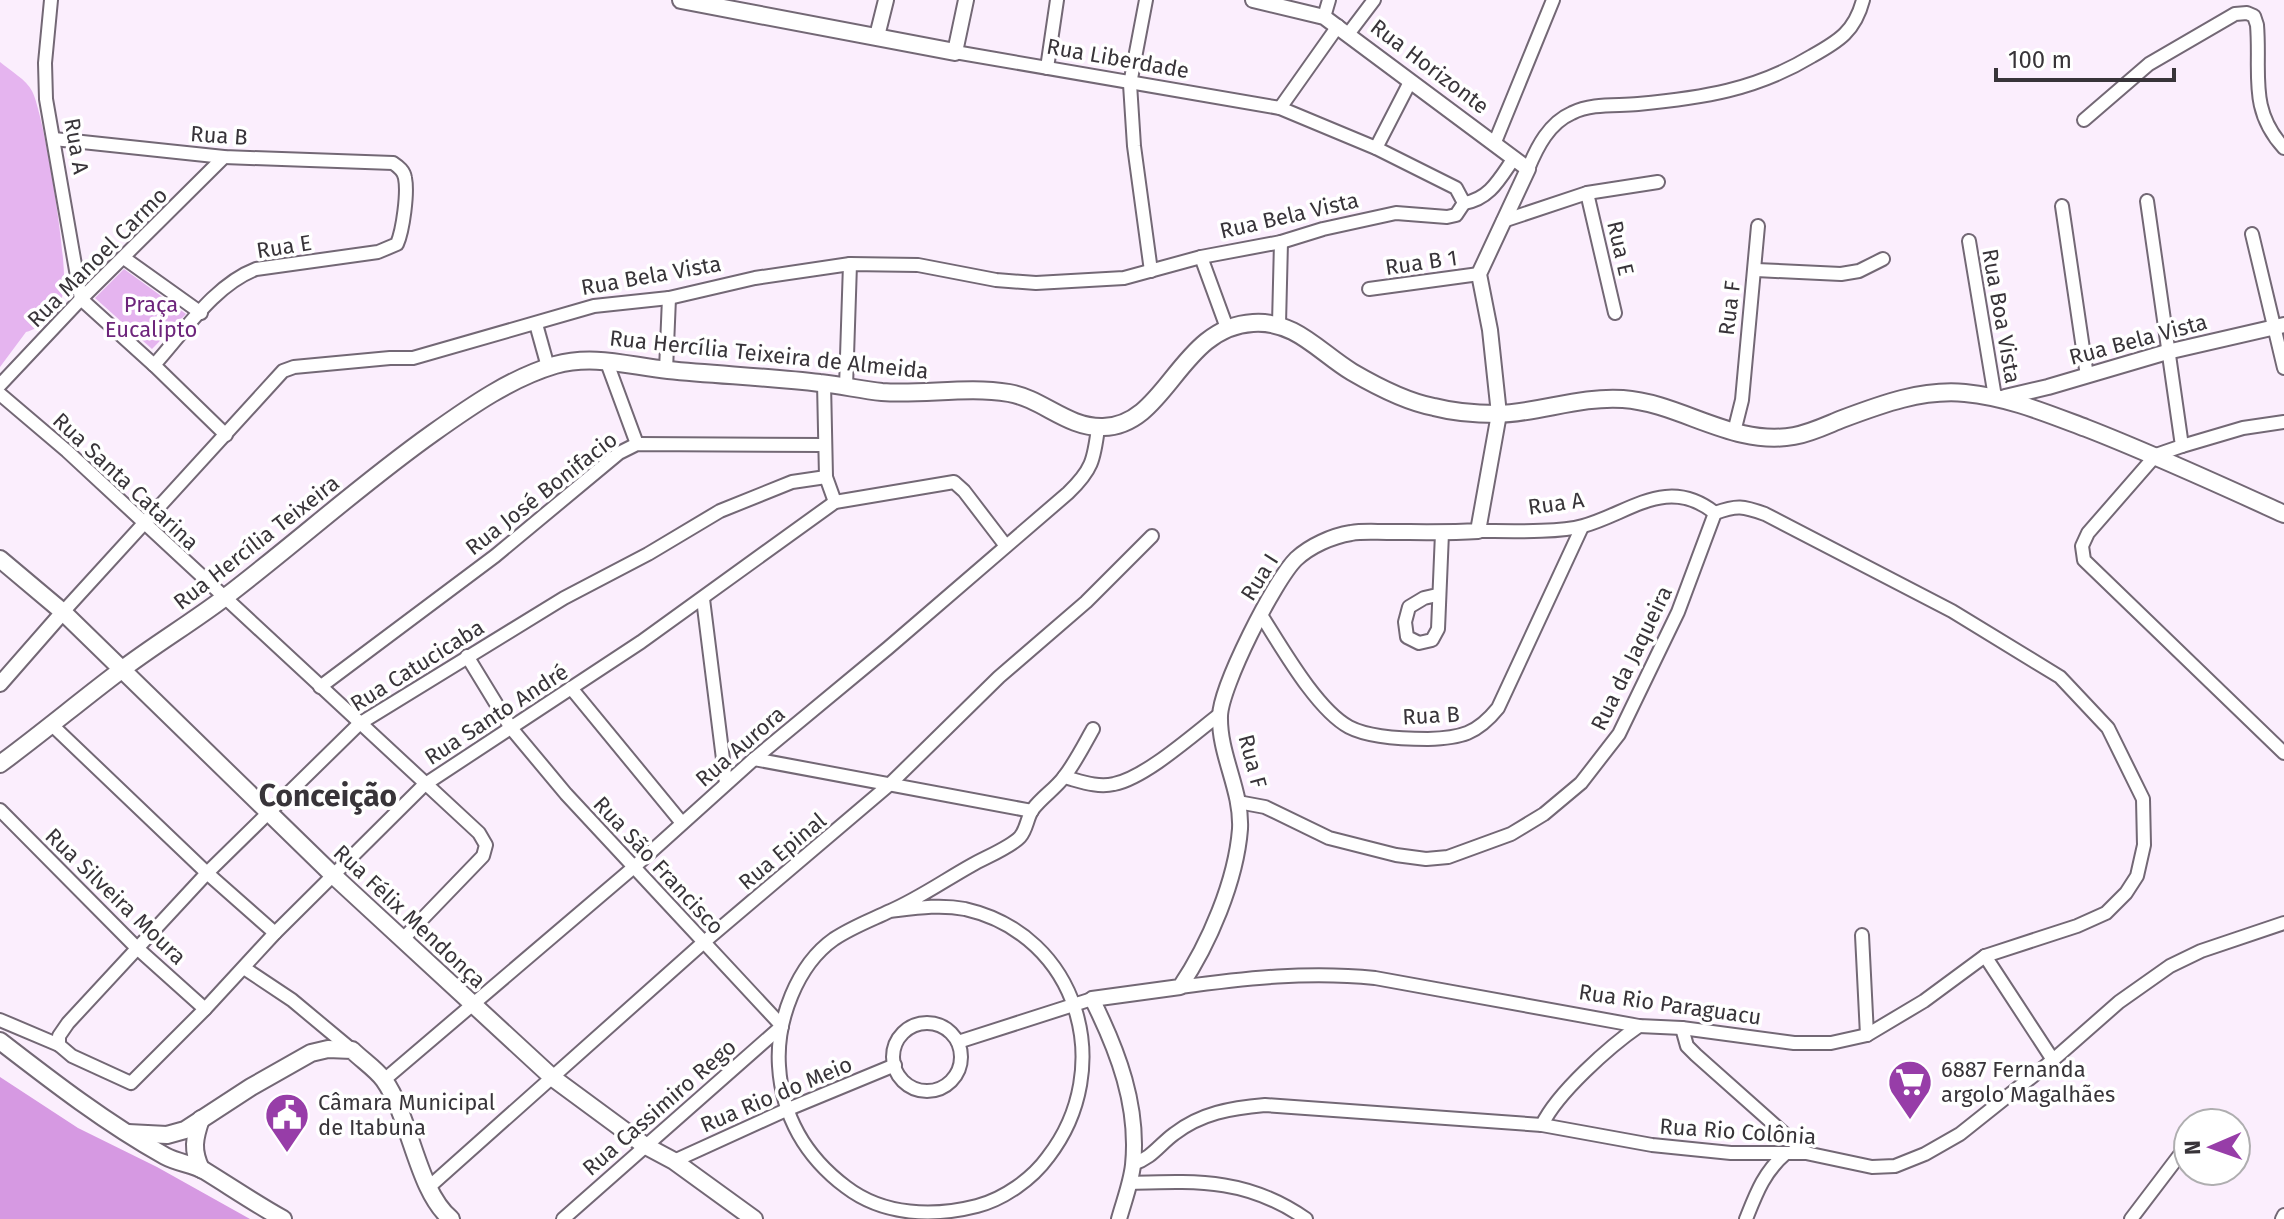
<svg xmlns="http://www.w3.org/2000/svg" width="2284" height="1219" viewBox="0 0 2284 1219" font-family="'Fira Sans',sans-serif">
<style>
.green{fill:#e5b4ef}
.water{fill:#d699e2}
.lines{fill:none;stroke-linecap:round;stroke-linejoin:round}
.minor-casing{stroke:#736875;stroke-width:16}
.tertiary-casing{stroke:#736875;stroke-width:18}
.secondary-casing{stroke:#736875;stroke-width:20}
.minor{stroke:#fff;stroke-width:12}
.tertiary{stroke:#fff;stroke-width:14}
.secondary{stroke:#fff;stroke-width:16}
.labels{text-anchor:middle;stroke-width:7;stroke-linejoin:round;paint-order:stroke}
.street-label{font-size:22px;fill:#383439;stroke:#fff}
.park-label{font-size:22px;fill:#6d247b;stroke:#fff}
.poi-label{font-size:22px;fill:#383439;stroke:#fff;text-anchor:start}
.district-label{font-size:30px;font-weight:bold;fill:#383439;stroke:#fff}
</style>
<rect width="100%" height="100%" fill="#fbeefd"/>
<g class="green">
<path d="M0 62C9 70 27 80 32 91 44 113 70 272 63 294 59 309 41 329 26 332L0 367Z"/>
<polygon points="124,269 186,314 152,349 95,298"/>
</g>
<polygon class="water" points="0,1077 78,1128 157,1167 250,1219 0,1219"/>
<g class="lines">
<g class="minor-casing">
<g id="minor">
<polyline points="51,0 45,63 46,99 81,299 154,365 226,435"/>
<polyline points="1146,0 1130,84 1134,146 1151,271"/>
<polyline points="1324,17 1329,0"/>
<polyline points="1349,33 1374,0"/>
<polyline points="1047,68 1057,0"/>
<polyline points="1280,108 1338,26"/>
<path d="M2084 120 2149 64 2235 14 2247 13 2254 16 2257 25C2261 73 2248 109 2284 148"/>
<path d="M54 139 224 157 393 163C399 167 404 171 405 178 408 193 403 230 397 244L378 252 256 269C214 285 184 332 154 365"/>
<polyline points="1495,142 1553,0"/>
<polyline points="1376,148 1410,82"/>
<path d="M1528 169C1537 147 1549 123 1572 113 1592 103 1616 106 1638 104 1702 98 1756 90 1812 56 1839 41 1855 31 1863 0"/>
<polyline points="1587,193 1615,313"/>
<polyline points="2147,201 2182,446 2156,455 2088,533 2082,546 2084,560 2284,753"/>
<path d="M1464 203C1490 199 1500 178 1514 158"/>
<polyline points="2062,206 2087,376"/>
<polyline points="1503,221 1587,193 1658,182"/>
<polyline points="2252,234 2284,368"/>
<polyline points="1969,241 1995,397"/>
<polyline points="1201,257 1227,328"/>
<polyline points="124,258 201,313"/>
<polyline points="1756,270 1841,274 1859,271 1883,259"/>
<polyline points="1369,289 1479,274"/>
<polyline points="536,324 548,367"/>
<polyline points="1279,324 1281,242"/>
<polyline points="606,360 637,444"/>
<polyline points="666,370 669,298"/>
<polyline points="824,383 826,477 835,502"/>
<polyline points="0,385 81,299 224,157"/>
<polyline points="846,387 850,264"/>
<polyline points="0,394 67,451 479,833 486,845 483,856 402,940"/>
<polyline points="1734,432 1742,400 1758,226"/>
<polyline points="2182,446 2243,428 2284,422"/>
<path d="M1478 531C1506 531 1558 533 1583 526 1630 513 1667 475 1715 513"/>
<polyline points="1437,595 1424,598 1409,607 1405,622 1407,637 1419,643 1432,640 1438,629 1442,533"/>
<polyline points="703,599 726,783"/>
<polyline points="63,612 283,371 294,367 390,358 413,358 594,306 669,298 755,278 850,264 918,265 996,280 1036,283 1124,278 1201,257 1281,242 1323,229 1396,213 1447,217 1456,215 1464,203 1456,188 1376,148 1280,108 955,52"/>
<path d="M1261 615C1281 646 1316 709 1349 727 1370 738 1404 739 1428 739 1461 738 1477 734 1498 708L1582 527"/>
<polyline points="467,656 511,728 566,794 782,1026"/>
<polyline points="320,687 495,556 619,453 637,444 824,445"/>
<polyline points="571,688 682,823"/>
<polyline points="52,725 207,873 275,933"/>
<polyline points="754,759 1032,811"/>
<path d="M1064 777C1080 781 1097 788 1114 784 1145 778 1194 734 1220 714"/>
<polyline points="1238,802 1265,807 1329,838 1396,855 1426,859 1448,857 1511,834 1544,814 1581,783 1619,734 1678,612 1715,513"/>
<polyline points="0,810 137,948 205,1009"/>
<path d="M890 911C915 908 940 904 965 909 1079 935 1117 1068 1048 1157 1032 1179 1004 1199 977 1206 934 1217 884 1216 846 1187 806 1157 782 1116 779 1066 776 1021 797 965 834 939 852 927 871 920 890 911 918 899 945 880 972 865 984 858 1011 847 1020 837 1027 829 1027 817 1033 809 1042 797 1055 789 1064 777 1075 763 1084 745 1093 729"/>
<polyline points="1862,935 1867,1035"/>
<polyline points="1985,956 2053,1060"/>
<polyline points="244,968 292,1000 352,1050"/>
<path d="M1180 987C1246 978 1309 971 1375 978L1639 1026 1682 1028 1794 1043H1831L1867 1035 1924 1001 1985 956 2077 926 2106 913 2126 893 2137 876 2144 845 2143 799 2108 728 2060 677 1952 611 1765 514C1743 506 1737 505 1715 513"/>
<polyline points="0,1020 59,1045 72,1056 131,1083 205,1009 275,933 424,785 641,642 835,502 954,482 964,491 1006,546"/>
<circle cx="927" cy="1057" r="34"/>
<polyline points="1682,1028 1687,1046 1696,1055 1806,1153"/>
<polyline points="958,1042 1092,999"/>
<polyline points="59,1045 59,1036 68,1023 207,873 359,724 564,598 648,554 720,511 792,482 826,477"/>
<path d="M384 1080 634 867 754 759 888 648 1068 493C1092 470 1094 460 1098 428"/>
<path d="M1542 1125C1557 1093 1610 1046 1639 1026"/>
<polyline points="674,1161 786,1110 895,1065"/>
<path d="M1133 1164C1152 1158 1159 1145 1174 1134 1201 1113 1231 1108 1265 1105L1542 1125 1652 1145 1731 1153H1806L1872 1167 1895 1166 1925 1154 1960 1134 2053 1060 2119 1002 2170 966 2201 951 2284 923"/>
<path d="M1129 1183C1198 1181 1247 1178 1306 1219"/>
<polyline points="429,1187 704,942 889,785 999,677 1086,602 1152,536"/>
<polyline points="563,1219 782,1026"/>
<path d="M1746 1219C1756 1194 1764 1172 1785 1154"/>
<polyline points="2131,1219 2188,1144"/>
<polyline points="2282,1219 2284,1215"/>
</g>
</g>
<g class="tertiary-casing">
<g id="tertiary">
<polyline points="877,36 886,0"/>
<polyline points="955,52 966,0"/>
<polyline points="2005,397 2048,387 2167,352 2284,325"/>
<polyline points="0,684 63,612"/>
<path d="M1119 1219C1124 1201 1131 1183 1133 1165 1139 1106 1118 1051 1092 999L1180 987C1209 944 1236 881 1240 829 1242 790 1219 755 1220 716 1221 686 1274 581 1296 559 1310 546 1332 536 1351 533 1362 531 1375 532 1387 532 1417 532 1447 533 1478 531L1499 414 1490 330 1479 274 1528 169 1324 17 1253 0"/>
</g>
</g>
<g class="secondary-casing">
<g id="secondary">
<polyline points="681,0 955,52"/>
<polyline points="0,559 63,612 334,876 553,1078 644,1145 674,1161 754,1219"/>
<path d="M0 764C41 734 80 701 120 671 154 645 191 623 224 598 295 544 361 484 433 433 471 406 511 378 555 365 594 354 629 366 668 370 718 375 769 377 820 383 841 385 861 390 882 392 924 395 968 386 1009 393 1043 399 1067 428 1103 427 1167 426 1179 327 1253 323 1295 320 1319 352 1352 372 1376 386 1407 402 1434 407 1453 412 1477 414 1497 414 1539 413 1580 396 1623 399 1681 403 1733 447 1794 436 1811 433 1827 425 1842 419 1882 404 1922 389 1965 393 2008 397 2046 413 2086 428 2153 454 2218 484 2284 514"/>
<path d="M0 1041C53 1082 106 1123 165 1156 178 1163 193 1164 205 1171 231 1187 256 1204 283 1219"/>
<path d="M201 1119C194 1139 192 1150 201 1169"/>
<path d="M128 1133 167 1135 185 1130 251 1087 311 1053 328 1049 352 1050C362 1060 376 1069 384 1080 411 1118 417 1191 451 1219"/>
</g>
</g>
<use href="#minor" class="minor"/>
<use href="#tertiary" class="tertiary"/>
<use href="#secondary" class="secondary"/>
</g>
<defs>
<g id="supermarket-pin" transform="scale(2.3)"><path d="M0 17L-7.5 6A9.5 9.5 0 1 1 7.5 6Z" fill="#973da8" stroke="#fff"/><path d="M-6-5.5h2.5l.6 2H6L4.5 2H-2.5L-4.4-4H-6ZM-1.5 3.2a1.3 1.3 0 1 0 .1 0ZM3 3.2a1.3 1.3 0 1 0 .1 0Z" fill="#fff"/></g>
<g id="civic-pin" transform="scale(2.3)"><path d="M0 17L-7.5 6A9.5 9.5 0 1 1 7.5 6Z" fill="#973da8" stroke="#fff"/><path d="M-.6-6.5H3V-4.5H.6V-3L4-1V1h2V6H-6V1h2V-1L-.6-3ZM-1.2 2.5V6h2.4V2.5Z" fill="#fff"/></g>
</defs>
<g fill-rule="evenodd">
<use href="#supermarket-pin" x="1910" y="1082"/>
<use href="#civic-pin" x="287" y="1115"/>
</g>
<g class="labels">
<g class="street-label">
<text transform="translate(1118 58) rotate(10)" y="8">Rua Liberdade</text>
<text transform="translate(1430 66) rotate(37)" y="8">Rua Horizonte</text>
<text transform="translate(219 135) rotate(4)" y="8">Rua B</text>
<text transform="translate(77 146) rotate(80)" y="8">Rua A</text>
<text transform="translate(1289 215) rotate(-13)" y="8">Rua Bela Vista</text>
<text transform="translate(284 246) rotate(-9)" y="8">Rua E</text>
<text transform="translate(1621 248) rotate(77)" y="8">Rua E</text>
<text transform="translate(97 257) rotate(-45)" y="8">Rua Manoel Carmo</text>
<text transform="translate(1421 262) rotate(-8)" y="8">Rua B 1</text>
<text transform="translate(651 275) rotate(-10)" y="8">Rua Bela Vista</text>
<text transform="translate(1729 308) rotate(-83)" y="8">Rua F</text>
<text transform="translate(2002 316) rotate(80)" y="8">Rua Boa Vista</text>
<text transform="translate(2138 339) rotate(-15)" y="8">Rua Bela Vista</text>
<text transform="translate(769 354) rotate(6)" y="8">Rua Hercília Teixeira de Almeida</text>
<text transform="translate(126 481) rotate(43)" y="8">Rua Santa Catarina</text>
<text transform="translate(541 493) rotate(-38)" y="8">Rua José Bonifacio</text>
<text transform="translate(1556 503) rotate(-8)" y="8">Rua A</text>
<text transform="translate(256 542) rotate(-38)" y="8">Rua Hercília Teixeira</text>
<text transform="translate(1259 577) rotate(-58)" y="8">Rua I</text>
<text transform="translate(1631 658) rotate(-64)" y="8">Rua da Jaqueira</text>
<text transform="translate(417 665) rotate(-32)" y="8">Rua Catucicaba</text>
<text transform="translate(496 714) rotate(-33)" y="8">Rua Santo André</text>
<text transform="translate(1431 715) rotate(-3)" y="8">Rua B</text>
<text transform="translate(740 746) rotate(-41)" y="8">Rua Aurora</text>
<text transform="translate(1253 761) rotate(75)" y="8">Rua F</text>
<text transform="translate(782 851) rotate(-40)" y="8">Rua Epinal</text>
<text transform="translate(659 865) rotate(47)" y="8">Rua São Francisco</text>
<text transform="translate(116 896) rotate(44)" y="8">Rua Silveira Moura</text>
<text transform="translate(410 916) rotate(43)" y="8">Rua Félix Mendonça</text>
<text transform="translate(1670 1004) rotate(8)" y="8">Rua Rio Paraguacu</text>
<text transform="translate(776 1094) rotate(-23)" y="8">Rua Rio do Meio</text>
<text transform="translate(659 1107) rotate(-41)" y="8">Rua Cassimiro Rego</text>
<text transform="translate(1738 1131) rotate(4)" y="8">Rua Rio Colônia</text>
</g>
<g class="park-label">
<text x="151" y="312">Praça<tspan x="151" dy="25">Eucalipto</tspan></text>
</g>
<g class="poi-label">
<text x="1941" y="1077">6887 Fernanda<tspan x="1941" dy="25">argolo Magalhães</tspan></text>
<text x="318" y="1110">Câmara Municipal<tspan x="318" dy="25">de Itabuna</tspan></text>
</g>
<g class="district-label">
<text x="328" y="806">Conceição</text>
</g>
</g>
<g transform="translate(2212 1147) rotate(268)"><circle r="38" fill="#ffffff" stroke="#afaeb0" stroke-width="2"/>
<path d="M0-6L14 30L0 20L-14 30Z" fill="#973da8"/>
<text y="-12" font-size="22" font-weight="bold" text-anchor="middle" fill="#383439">N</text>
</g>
<path d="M1996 68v12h178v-12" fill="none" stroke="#383439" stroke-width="4"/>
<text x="2008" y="68" font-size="24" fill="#383439" stroke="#ffffff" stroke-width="6" paint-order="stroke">100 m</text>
</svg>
